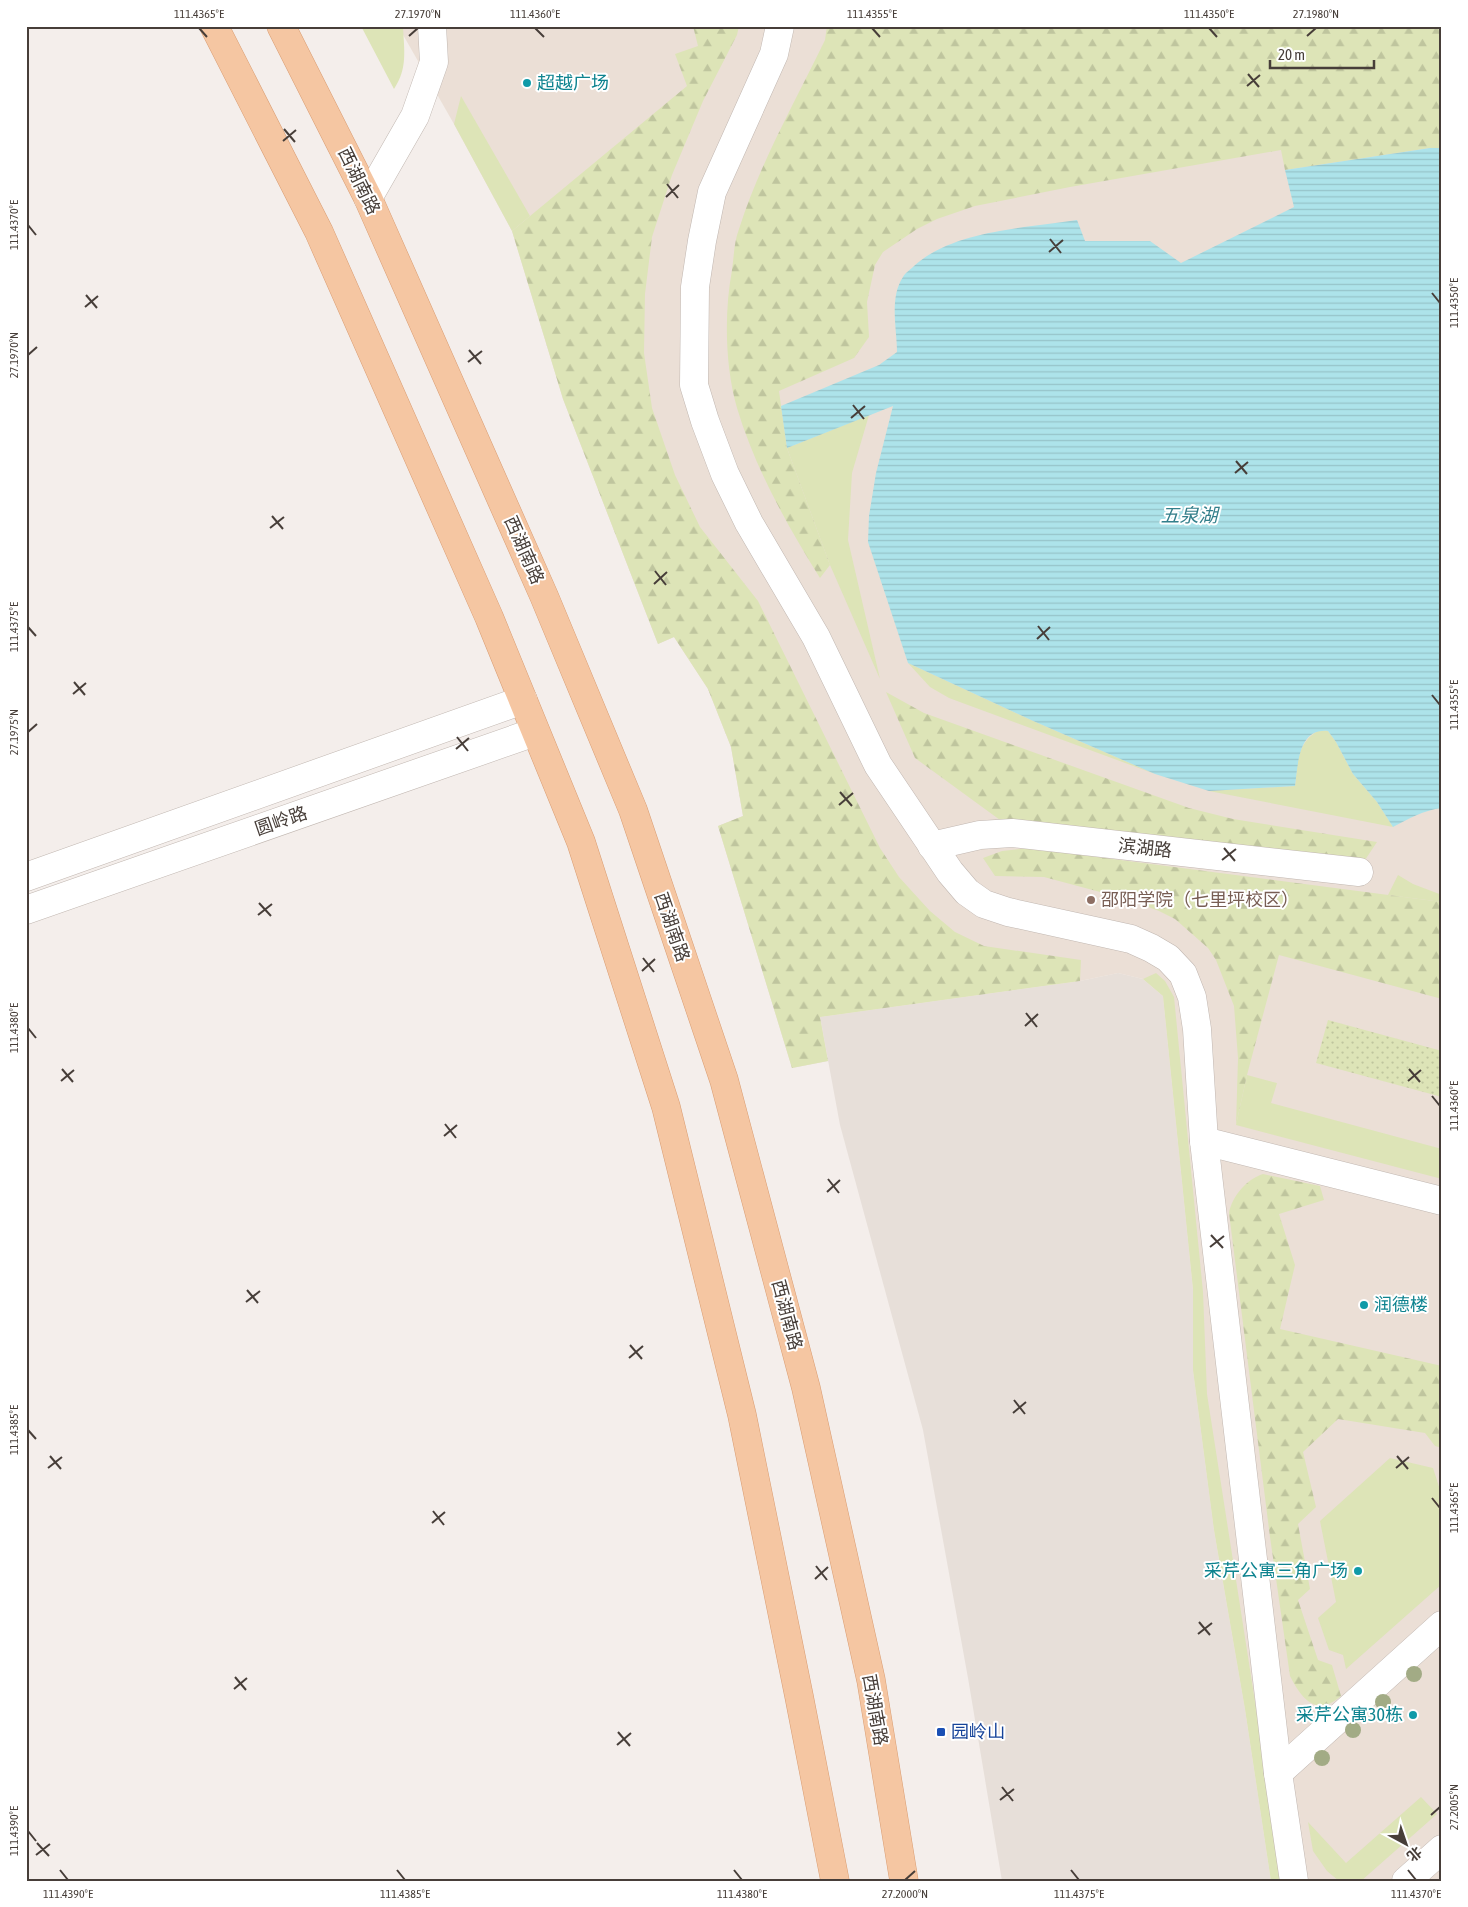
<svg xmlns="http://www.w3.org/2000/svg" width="1468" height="1907" viewBox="0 0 1468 1907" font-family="'Asap Condensed','Noto Sans SC',sans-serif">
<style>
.residential{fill:#e7dfd9}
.education{fill:#ebdfd6}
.grass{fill:#dde4b7}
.forest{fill:url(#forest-firs)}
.garden{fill:url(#garden-dots)}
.water{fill:url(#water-rules)}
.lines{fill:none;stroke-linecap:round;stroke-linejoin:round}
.minor-casing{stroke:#c1b7b1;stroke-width:29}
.major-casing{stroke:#d99d73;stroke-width:29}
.minor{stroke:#fff;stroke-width:28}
.major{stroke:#f5c6a2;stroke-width:28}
.tree{fill:#a2ab85}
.ticks{fill:none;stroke:#473e39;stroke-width:2}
.culture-dot{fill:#0f9aa8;stroke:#fff;stroke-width:2}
.education-dot{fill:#8d6e63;stroke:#fff;stroke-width:2}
.transit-dot{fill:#1a4fb4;stroke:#fff;stroke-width:2}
.labels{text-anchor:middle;stroke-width:4;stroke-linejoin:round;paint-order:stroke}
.culture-label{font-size:18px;fill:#0d838f;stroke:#fff;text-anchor:start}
.street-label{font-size:18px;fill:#473e39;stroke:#fff}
.education-label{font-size:18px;fill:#785e54;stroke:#fff;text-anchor:start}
.transit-label{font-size:18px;fill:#164399;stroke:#fff;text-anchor:start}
.water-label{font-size:19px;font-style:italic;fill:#337f8b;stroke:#fff}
.neatline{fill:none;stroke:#473e39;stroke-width:2}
.ticks-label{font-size:12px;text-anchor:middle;fill:#473e39}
</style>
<defs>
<pattern id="forest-firs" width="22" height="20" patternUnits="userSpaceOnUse" patternTransform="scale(1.25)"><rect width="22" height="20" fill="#dde4b7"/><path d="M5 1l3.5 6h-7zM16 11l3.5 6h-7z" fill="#bfc59e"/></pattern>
<pattern id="garden-dots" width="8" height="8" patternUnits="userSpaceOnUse" patternTransform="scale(1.25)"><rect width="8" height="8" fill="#dde4b7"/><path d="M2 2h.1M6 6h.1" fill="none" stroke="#bfc59e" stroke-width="1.8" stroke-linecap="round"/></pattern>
<pattern id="water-rules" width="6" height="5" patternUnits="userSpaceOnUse" patternTransform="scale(1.25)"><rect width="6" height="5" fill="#ade3ea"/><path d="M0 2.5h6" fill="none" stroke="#96c4c9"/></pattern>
</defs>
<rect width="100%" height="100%" fill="#f4eeeb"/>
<polygon class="residential" points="1118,973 1143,979 1163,996 1193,1289 1193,1370 1214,1530 1245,1709 1271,1881 1002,1881 968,1678 923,1430 840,1125 820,1017 1080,981"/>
<polygon class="education" points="398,26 1442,26 1442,1881 1271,1881 1245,1709 1214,1530 1193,1370 1193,1289 1163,996 1143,979 1118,973 1080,981 820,1017 828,1061 792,1068 718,826 743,816 731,747 708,689 674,637 658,644 563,399 512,231 454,124"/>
<g class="grass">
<path d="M361 26H403C404 50 408 68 394 89Z"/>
<polygon points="461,96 530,216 512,231 454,124"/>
<polygon points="869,415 852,473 848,540 880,679 830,565 787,448"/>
<polygon points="908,663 1031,720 1155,774 949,698 930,687"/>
<path d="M1319 730 1328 731 1336 742 1353 774 1377 802 1393 827 1209 791 1295 786C1298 762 1296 744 1319 730Z"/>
<polygon points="1398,875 1413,884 1442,895 1442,902 1388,895"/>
<polygon points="1156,973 1165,981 1174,997 1203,1292 1207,1394 1283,1881 1271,1881 1245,1709 1214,1530 1193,1370 1193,1289 1163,996 1143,979"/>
<polygon points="1247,1075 1277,1083 1271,1103 1442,1149 1442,1179 1236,1125"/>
<polygon points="1390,1458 1433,1468 1442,1496 1442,1584 1346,1669 1343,1655 1329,1650 1318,1618 1336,1602 1320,1521"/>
<polygon points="1421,1797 1437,1814 1361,1881 1339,1881 1327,1871 1313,1851 1308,1822 1346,1863"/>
</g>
<g class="forest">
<polygon points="693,26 739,26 737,35 703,101 672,175 652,237 645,294 644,353 652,408 675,475 700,527 758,601 880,848 899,877 930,911 955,932 984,946 1081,960 1080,981 820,1017 828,1061 792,1068 718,826 743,816 731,747 708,689 674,637 658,644 563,399 512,231 687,86 675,54 698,46"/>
<path d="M827 26H1442V148H1430L1285 170 1281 150 1070 187 975 206 937 219 917 229 883 252 875 265 867 302 869 337 854 358 779 391 787 448 830 565 820 578C787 525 755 468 737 408 725 366 724 313 732 270 734 256 734 242 739 229 760 163 795 102 825 40Z"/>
<polygon points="886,692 924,713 1189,808 1233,819 1377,842 1363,863 1000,820 915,758"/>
<polygon points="1028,848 1442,902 1442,999 1279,955 1247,1075 1236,1125 1238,1058 1234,1006 1216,960 1208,948 1175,919 1159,911 1130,900 1044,877 995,876 983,858 1002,851"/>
<path d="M1263 1174 1320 1186 1324 1200 1279 1214 1295 1265 1280 1329 1442 1366V1448L1435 1446 1425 1433 1338 1419 1303 1452 1316 1507 1298 1524 1310 1589 1298 1600 1318 1660 1332 1665 1341 1696C1317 1717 1302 1700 1290 1676L1270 1537 1229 1213C1232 1196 1247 1179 1263 1174Z"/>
</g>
<polygon class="garden" points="1328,1020 1442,1051 1442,1097 1316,1063"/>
<path class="water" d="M1430 148H1442V808C1424 810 1408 819 1393 827L1377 802 1353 774 1336 742 1328 731C1298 728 1298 765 1295 786L1209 791 1155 774 1031 720 908 663 868 542 869 516 876 473 893 406 787 448 781 406 879 365 897 352C897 329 889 298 903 277 905 273 911 269 914 266 953 230 1026 228 1077 220L1085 241H1150L1181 263 1294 207 1285 170Z"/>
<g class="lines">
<g class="minor-casing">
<g id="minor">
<polyline points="780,26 774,54 712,192 702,241 695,287 694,385 705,421 725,474 749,523 816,637 878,765 950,872 967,892 984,904 1008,912 1131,939 1151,948 1168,958 1183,974 1192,997 1197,1029 1204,1141 1278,1773 1294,1881"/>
<polyline points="368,198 415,116 434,62 432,26"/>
<polyline points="932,846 980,835 1012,833 1359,872"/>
<polyline points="26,877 523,700"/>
<polyline points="26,910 535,732"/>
<polyline points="1204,1141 1442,1201"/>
<polyline points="1278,1773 1442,1625"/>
<polyline points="1406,1881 1442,1849"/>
</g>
</g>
<g class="major-casing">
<g id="major">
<polyline points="214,26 319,232 489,617 581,842 666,1107 742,1415 799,1696 835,1881"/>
<polyline points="281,26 368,198 544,596 633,810 724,1080 806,1388 871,1680 904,1881"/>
</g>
</g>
<use href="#minor" class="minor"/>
<use href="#major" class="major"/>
</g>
<g class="tree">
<circle cx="1414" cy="1674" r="8"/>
<circle cx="1383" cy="1702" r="8"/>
<circle cx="1353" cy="1730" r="8"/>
<circle cx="1322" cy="1758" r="8"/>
</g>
<path class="ticks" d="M199 28 207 37M535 28 544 37M872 28 880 37M1209 28 1217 37M409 36 418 28M1307 36 1316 28M1248 74 1259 87M1247 86 1260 75M284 129 295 142M283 141 296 130M667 184 678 198M666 197 679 185M28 225 36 235M1050 239 1061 253M1049 252 1063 240M1432 293 1440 303M86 295 97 308M85 307 98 296M469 350 481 364M28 355 37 347M468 362 482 351M853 405 864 419M851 418 865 406M1236 461 1247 474M1235 473 1248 462M272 516 283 529M270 528 284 517M655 571 666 585M654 584 667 572M1038 626 1049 640M28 627 36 636M1037 639 1050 627M74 682 85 695M73 694 86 683M1432 695 1440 705M28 732 37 724M457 737 468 751M456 749 469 738M840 792 852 806M839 805 853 793M1224 848 1235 861M1222 860 1236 849M259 903 271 916M258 915 272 904M643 958 654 972M642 971 655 959M1026 1013 1037 1027M1025 1026 1038 1014M28 1028 36 1038M62 1069 73 1082M1409 1069 1420 1082M61 1081 74 1070M1408 1081 1421 1070M1432 1096 1440 1106M445 1124 456 1138M444 1136 457 1125M828 1179 839 1193M827 1192 840 1180M1211 1235 1223 1248M1210 1247 1224 1236M247 1290 258 1303M246 1302 260 1291M630 1345 642 1359M629 1358 643 1346M1014 1400 1025 1414M1013 1413 1026 1402M28 1430 36 1439M50 1456 61 1469M1397 1456 1408 1469M48 1468 62 1457M1396 1468 1409 1457M1432 1498 1440 1508M433 1511 444 1525M432 1523 445 1512M816 1566 827 1580M815 1579 828 1567M1199 1622 1210 1635M1198 1634 1212 1623M235 1677 246 1690M234 1689 247 1678M618 1732 630 1746M617 1745 631 1733M1002 1787 1013 1801M1000 1800 1014 1789M1431 1815 1440 1807M28 1831 36 1841M37 1843 49 1856M36 1855 50 1844M60 1870 68 1880M397 1870 405 1880M734 1870 742 1880M1071 1870 1079 1880M1408 1870 1416 1880M905 1880 915 1871"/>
<g class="culture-dot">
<circle cx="527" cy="83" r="5"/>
<circle cx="1364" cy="1305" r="5"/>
<circle cx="1358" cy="1571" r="5"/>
<circle cx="1413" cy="1715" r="5"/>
</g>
<circle class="education-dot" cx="1091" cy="900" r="5"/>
<rect class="transit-dot" x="936" y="1727" width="10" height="10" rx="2.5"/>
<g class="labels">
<g class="culture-label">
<text x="537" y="89">超越广场</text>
<text x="1374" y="1311">润德楼</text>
<text x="1348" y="1577" text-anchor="end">采芹公寓三角广场</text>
<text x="1403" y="1721" text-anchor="end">采芹公寓30栋</text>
</g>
<g class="street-label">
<text transform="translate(359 181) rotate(64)" y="6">西湖南路</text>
<text transform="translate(524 550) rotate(66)" y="6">西湖南路</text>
<text transform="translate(281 821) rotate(-19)" y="6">圆岭路</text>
<text transform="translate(1145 848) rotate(6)" y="6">滨湖路</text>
<text transform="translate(672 927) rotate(71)" y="6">西湖南路</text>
<text transform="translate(787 1315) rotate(75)" y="6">西湖南路</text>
<text transform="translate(875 1710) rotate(80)" y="6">西湖南路</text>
</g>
<g class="education-label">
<text x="1101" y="906">邵阳学院（七里坪校区）</text>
</g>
<g class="transit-label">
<text x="951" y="1738">园岭山</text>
</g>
<g class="water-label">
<text x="1189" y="522">五泉湖</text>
</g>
</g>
<rect width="1468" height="1907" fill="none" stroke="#ffffff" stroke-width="55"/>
<g transform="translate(1406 1844) rotate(140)" stroke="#ffffff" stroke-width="4" paint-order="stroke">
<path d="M0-4L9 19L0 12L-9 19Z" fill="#473e39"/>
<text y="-8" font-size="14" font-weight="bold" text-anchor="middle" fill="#473e39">北</text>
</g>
<path d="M1270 60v8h104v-8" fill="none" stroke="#473e39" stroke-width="2.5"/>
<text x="1278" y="60" font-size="15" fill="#473e39" stroke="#ffffff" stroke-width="4" paint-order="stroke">20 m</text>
<rect x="28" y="28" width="1412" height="1852" class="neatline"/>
<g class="ticks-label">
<text x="199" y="18">111.4365°E</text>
<text x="418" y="18">27.1970°N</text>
<text x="535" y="18">111.4360°E</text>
<text x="872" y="18">111.4355°E</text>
<text x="1209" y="18">111.4350°E</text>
<text x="1316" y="18">27.1980°N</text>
<text transform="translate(14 225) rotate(-90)" y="4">111.4370°E</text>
<text transform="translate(1454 303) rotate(-90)" y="4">111.4350°E</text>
<text transform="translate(14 355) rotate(-90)" y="4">27.1970°N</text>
<text transform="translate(14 627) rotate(-90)" y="4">111.4375°E</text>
<text transform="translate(1454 705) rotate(-90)" y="4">111.4355°E</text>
<text transform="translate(14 732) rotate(-90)" y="4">27.1975°N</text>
<text transform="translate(14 1028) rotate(-90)" y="4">111.4380°E</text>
<text transform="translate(1454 1106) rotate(-90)" y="4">111.4360°E</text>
<text transform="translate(14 1430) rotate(-90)" y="4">111.4385°E</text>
<text transform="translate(1454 1508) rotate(-90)" y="4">111.4365°E</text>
<text transform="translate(1454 1807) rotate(-90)" y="4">27.2005°N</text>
<text transform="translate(14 1831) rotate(-90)" y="4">111.4390°E</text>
<text x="68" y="1898">111.4390°E</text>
<text x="405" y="1898">111.4385°E</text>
<text x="742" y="1898">111.4380°E</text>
<text x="905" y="1898">27.2000°N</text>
<text x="1079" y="1898">111.4375°E</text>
<text x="1416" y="1898">111.4370°E</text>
</g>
</svg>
